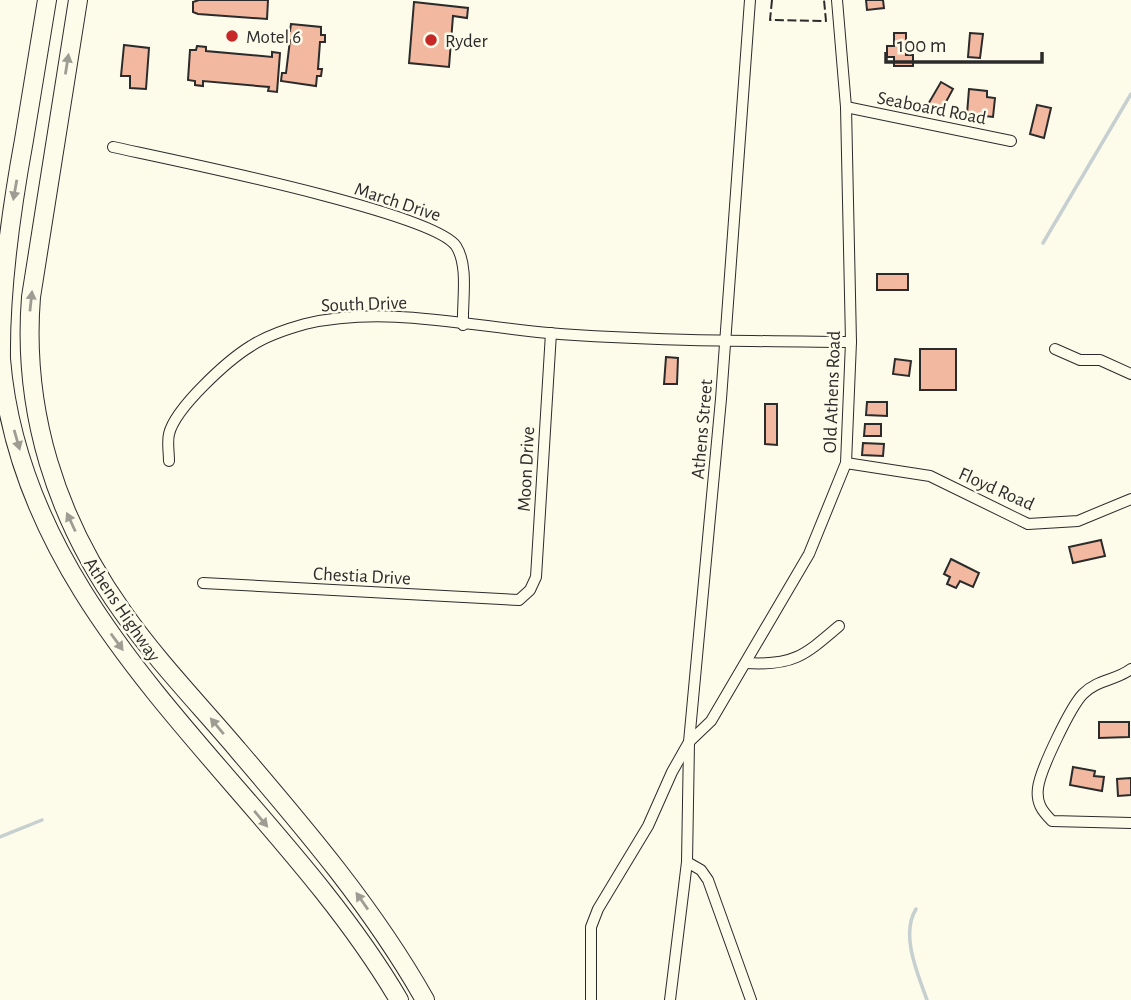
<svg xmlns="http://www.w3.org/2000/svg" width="1131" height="1000" viewBox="0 0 1131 1000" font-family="'Alegreya Sans',sans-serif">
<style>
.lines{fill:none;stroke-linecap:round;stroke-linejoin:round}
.stream{stroke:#c7d0d0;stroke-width:3.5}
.building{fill:#f2b8a0;stroke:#2b2b2b;stroke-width:2}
.street-casing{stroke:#2b2b2b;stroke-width:12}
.highway-casing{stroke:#2b2b2b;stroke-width:20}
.street{stroke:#fdfbea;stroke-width:10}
.highway{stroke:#fdfbea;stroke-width:18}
.fence{stroke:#2b2b2b;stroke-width:2;stroke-dasharray:9 3.5;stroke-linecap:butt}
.oneway{fill:#9e9d94}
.poi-dot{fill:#c62828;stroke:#fdfbea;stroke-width:2.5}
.labels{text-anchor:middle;stroke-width:5;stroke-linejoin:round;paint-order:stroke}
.poi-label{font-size:19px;fill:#2b2b2b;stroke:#fdfbea;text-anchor:start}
.street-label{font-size:19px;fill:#2b2b2b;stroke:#fdfbea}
</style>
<rect width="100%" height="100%" fill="#fdfbea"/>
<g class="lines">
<g class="stream">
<polyline points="1043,243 1131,94"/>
<polyline points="0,837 42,820"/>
<path d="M916 909C900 935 918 974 927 1000"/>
</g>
</g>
<g class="building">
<polygon points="199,0 268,0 267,19 198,14 193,12 193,2"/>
<polygon points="866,0 883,0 884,8 867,10"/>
<polygon points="414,2 468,8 467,18 453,16 449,67 409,63"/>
<polygon points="291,24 321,27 321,35 325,35 325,42 320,42 318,69 322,69 321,76 317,76 316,86 281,81 282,73 286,73 290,40 284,39 285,31 290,31"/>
<polygon points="894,33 906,33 906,55 913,55 913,66 894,66 894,57 887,57 887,46 894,46"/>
<polygon points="970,33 983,34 980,58 968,57"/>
<polygon points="124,45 149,48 146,89 130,88 130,76 121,76"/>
<polygon points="197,46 206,47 206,51 272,57 272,52 280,53 277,92 268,91 269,87 203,81 203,86 195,85 195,81 188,80 190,50 196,50"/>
<polygon points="941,82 953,89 940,113 927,106"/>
<polygon points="969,89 987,91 987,97 995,98 993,117 967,114"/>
<polygon points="1037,105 1051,108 1044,138 1030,134"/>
<rect x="877" y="274" width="31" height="16"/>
<rect x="920" y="349" width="36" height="41"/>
<polygon points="666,357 678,358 677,384 664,384"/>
<polygon points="895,359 911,361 909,376 893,374"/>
<polygon points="867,402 887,402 887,416 866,415"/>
<polygon points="765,404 777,404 777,445 765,444"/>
<polygon points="865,424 881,424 881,436 864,436"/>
<polygon points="863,443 884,444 883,456 862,455"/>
<polygon points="1101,540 1105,556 1073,563 1069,547"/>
<polygon points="951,559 979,573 973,587 960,581 956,588 947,584 950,577 944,574"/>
<polygon points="1099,722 1129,722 1129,737 1099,738"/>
<polygon points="1073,767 1095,771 1094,776 1104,777 1102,791 1070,785"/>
<polygon points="1131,778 1131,795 1118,796 1117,779"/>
</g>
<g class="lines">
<g class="street-casing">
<g id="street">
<polyline points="846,107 1011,141"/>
<path d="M113 147C167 159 433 212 456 246 469 266 462 301 463 325"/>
<polyline points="1055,349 1080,360 1100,360 1131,374"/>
<path d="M169 461C169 452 167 442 169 434 175 408 228 360 251 346 266 336 287 329 305 324 384 305 469 326 548 333 649 341 750 341 851 342"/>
<polyline points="846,463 930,476 1028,524 1078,521 1131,499"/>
<polyline points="203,583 519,600 530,590 536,577 551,333"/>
<path d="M746 663C793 666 804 656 839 626"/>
<path d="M1131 669C1115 681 1098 679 1083 694 1071 706 1040 770 1038 788 1036 803 1042 811 1052 821L1131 823"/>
<polyline points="689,742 711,721 809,554 846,463 851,342 846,107 837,0"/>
<polyline points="687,862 701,870 708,880 751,1000"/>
<polyline points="591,1000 591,927 598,909 648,826 672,772 689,742 721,399 750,0"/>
<polyline points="670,1000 687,862 689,743"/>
</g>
</g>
<g class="highway-casing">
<g id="highway">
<path d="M47 0C39 47 32 93 24 140 11 211 0 287 1 359 23 627 273 785 399 1000"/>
<path d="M78 0 31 297C22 411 56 518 122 611 154 657 194 699 231 742 301 824 372 906 425 1000"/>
</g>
</g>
<use href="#street" class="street"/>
<use href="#highway" class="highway"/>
<polyline class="fence" points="772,0 770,20 826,21 824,0"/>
</g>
<defs><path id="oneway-solid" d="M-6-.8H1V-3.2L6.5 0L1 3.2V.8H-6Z" transform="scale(1.75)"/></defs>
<g class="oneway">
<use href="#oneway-solid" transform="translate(67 64) rotate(-81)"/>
<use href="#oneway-solid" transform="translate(15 190) rotate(100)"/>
<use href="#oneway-solid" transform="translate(31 301) rotate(-84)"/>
<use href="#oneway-solid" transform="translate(17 440) rotate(74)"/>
<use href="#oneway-solid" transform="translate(71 522) rotate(-115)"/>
<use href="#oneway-solid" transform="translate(117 642) rotate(54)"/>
<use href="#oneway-solid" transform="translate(217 726) rotate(-130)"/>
<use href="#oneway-solid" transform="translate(261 819) rotate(50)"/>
<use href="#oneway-solid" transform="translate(362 901) rotate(-125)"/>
</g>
<g class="poi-dot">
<circle cx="232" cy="36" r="7"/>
<circle cx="431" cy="40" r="7"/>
</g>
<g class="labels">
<g class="poi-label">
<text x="246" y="43">Motel 6</text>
<text x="445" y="47">Ryder</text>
</g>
<g class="street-label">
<text transform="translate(932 107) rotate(11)" y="7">Seaboard Road</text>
<text transform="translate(398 201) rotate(18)" y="7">March Drive</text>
<text transform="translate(364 303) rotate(-2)" y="7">South Drive</text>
<text transform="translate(831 392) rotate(-88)" y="7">Old Athens Road</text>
<text transform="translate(701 429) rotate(-85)" y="7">Athens Street</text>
<text transform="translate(525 469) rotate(-87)" y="7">Moon Drive</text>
<text transform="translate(997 488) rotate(24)" y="7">Floyd Road</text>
<text transform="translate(362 575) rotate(3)" y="7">Chestia Drive</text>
<text transform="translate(123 609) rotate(56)" y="7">Athens Highway</text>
</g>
</g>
<path d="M886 52v10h156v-10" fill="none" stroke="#2b2b2b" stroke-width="3.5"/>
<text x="897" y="52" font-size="21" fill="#2b2b2b" stroke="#fdfbea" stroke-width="5" paint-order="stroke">100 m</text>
</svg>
